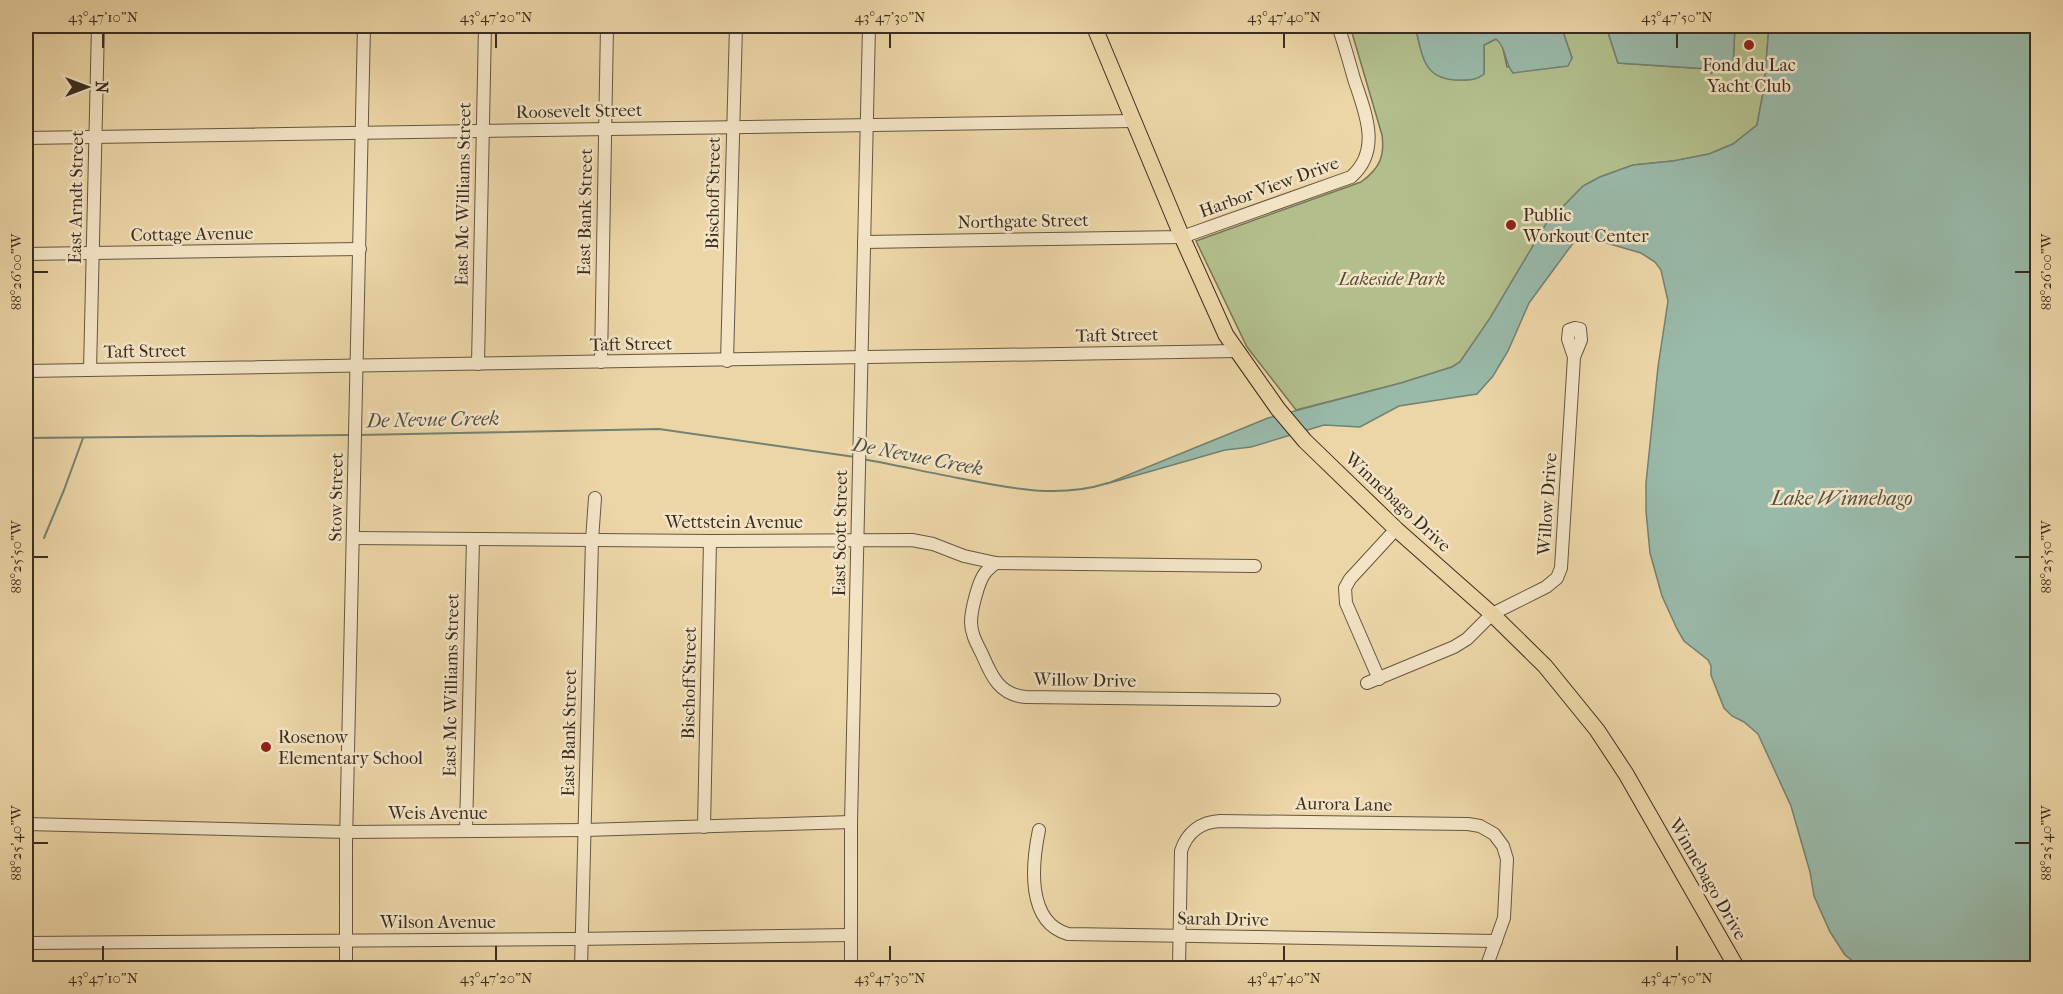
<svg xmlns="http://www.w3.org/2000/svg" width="2063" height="994" viewBox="0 0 2063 994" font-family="'IM FELL French Canon',serif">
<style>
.green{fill:#b2bf8c;stroke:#767656;stroke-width:1.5}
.water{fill:#99b9a9;stroke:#738172;stroke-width:1.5}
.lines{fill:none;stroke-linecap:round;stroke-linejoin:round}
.stream{stroke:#738172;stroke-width:2}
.minor-casing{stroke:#665641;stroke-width:14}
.major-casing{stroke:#3a2c1f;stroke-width:17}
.minor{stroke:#f3e4c6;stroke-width:12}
.major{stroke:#ecd6a7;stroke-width:15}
.ticks{fill:none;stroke:#3a2c1f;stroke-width:2}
.poi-dot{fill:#8f2418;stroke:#f3e4c6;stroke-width:2}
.labels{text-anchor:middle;stroke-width:5;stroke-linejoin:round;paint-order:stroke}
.poi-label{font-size:18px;fill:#3a2c1f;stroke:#f3e4c6;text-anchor:start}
.street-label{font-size:18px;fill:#3a2c1f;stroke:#f3e4c6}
.park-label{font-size:18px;font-style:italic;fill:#524935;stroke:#f3e4c6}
.water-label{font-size:20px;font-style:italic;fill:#524f42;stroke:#f3e4c6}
.neatline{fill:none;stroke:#3a2c1f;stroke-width:2}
.ticks-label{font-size:15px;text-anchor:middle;fill:#3a2c1f}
</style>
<rect width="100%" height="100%" fill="#ecd6a7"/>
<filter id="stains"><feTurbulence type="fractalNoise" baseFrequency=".00333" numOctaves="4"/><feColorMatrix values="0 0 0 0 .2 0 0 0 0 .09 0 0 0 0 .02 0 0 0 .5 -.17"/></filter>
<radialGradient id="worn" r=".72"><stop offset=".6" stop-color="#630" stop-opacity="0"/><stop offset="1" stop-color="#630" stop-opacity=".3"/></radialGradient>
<path class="green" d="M1350 26H1415C1423 56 1423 81 1461 80 1471 80 1476 80 1484 74V45L1496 39 1502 44 1507 67 1572 58 1561 26H1606L1618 63 1709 69 1711 73 1733 65 1735 26H1769L1764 88 1757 125 1733 144 1709 154 1674 161 1633 165 1600 177 1583 186 1546 224 1490 319 1460 362 1452 367 1401 383 1296 410 1247 347 1196 241 1361 182C1379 169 1385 157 1382 135Z"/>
<g class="water">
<path d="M1415 26H1561L1572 58 1568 66 1513 73C1504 63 1507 48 1496 39L1484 45V74C1476 80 1471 80 1462 80 1422 81 1423 56 1415 26Z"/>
<polygon points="1606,26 1735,26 1733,66 1729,72 1721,68 1711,73 1708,69 1618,63"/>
<polygon points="1769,26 2037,26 2037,968 1862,968 1845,955 1830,932 1814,896 1810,872 1791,806 1758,734 1744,722 1732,716 1724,708 1711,675 1711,666 1708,660 1684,641 1677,629 1662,596 1650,553 1646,511 1646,483 1658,367 1668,301 1661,270 1655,262 1641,253 1579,235 1529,303 1508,351 1493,376 1477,394 1399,406 1360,427 1324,425 1251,447 1225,450 1106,484 1268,418 1401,383 1452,367 1460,362 1490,318 1546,224 1583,186 1600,177 1633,165 1673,161 1709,154 1733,144 1757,125 1764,88"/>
</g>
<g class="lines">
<g class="stream">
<polyline points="358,435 659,429 855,457"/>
<polyline points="26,438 350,435"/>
<path d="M863 459C895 465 927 472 958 478 1008 488 1058 499 1108 483"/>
<polyline points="44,538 64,490 83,438"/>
</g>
<g class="minor-casing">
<g id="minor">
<polyline points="26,138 1134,121"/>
<path d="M864 242 1182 237 1351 177C1382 150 1365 112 1354 79 1349 61 1344 43 1338 26"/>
<polyline points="26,254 360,249"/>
<polyline points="727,361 736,26"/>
<polyline points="601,362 607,26"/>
<polyline points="478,364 485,26"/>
<polyline points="90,370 98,26"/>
<polyline points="26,371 1237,351"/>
<polyline points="353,538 710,541 912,540 933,544 964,556 996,563 1255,566"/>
<path d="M996 563C992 566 988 569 985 573 978 582 971 611 971 622 971 634 977 644 982 654 991 675 999 695 1026 697L1274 700"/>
<polyline points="1379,679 1346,603 1345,588 1350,579 1396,529"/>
<polyline points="1367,683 1454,647 1467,639 1492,614 1546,587 1557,578 1561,568 1574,357 1568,339 1569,330 1575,328 1580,329 1581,340 1574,357"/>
<polyline points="26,824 347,832 585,830 851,822"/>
<polyline points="704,827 710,541"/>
<path d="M1039 830C1032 864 1026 922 1068 934L1496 941"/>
<polyline points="466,831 473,539"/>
<polyline points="26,943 574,939 851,935"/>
<polyline points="346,968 346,842 364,26"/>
<polyline points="581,968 592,540 595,498"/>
<polyline points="851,968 851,822 869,26"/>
<path d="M1179 968 1181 851C1187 832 1201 822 1220 821L1468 824 1480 826 1494 834 1503 846 1507 859 1504 918 1486 968"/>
</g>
</g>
<g class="major-casing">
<polyline id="major" points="1094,26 1182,237 1226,335 1278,409 1305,441 1396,529 1492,614 1545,666 1597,730 1626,774 1737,968"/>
</g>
<use href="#minor" class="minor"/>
<use href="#major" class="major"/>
</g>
<path class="ticks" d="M103 33V48M496 33V48M890 33V48M1284 33V48M1677 33V48M33 272H48M2015 272H2030M33 557H48M2015 557H2030M33 843H48M2015 843H2030M103 946V961M496 946V961M890 946V961M1284 946V961M1677 946V961"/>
<g class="poi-dot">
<circle cx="1749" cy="45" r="6"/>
<circle cx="1511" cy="225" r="6"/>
<circle cx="266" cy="747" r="6"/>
</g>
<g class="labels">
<g class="poi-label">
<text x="1749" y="71" text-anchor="middle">Fond du Lac<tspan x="1749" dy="21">Yacht Club</tspan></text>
<text x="1523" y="221">Public<tspan x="1523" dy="21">Workout Center</tspan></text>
<text x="278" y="743">Rosenow<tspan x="278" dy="21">Elementary School</tspan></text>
</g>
<g class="street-label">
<text transform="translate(579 111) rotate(-1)" y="6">Roosevelt Street</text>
<text transform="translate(1269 187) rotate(-20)" y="6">Harbor View Drive</text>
<text transform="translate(713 193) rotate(-89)" y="6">Bischoff Street</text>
<text transform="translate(463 194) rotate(-89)" y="6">East Mc Williams Street</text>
<text transform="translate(76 197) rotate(-89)" y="6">East Arndt Street</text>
<text transform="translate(585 212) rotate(-89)" y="6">East Bank Street</text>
<text transform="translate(1023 221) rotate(-1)" y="6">Northgate Street</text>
<text transform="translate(192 234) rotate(-1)" y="6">Cottage Avenue</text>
<text transform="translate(1117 335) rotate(-1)" y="6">Taft Street</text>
<text transform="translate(631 344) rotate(-1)" y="6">Taft Street</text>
<text transform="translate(145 351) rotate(-1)" y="6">Taft Street</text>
<text transform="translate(336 497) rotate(-89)" y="6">Stow Street</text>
<text transform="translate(1398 502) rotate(43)" y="6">Winnebago Drive</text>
<text transform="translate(1547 504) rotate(-86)" y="6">Willow Drive</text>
<text x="734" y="528">Wettstein Avenue</text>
<text transform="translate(840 533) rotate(-89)" y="6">East Scott Street</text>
<text transform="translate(1085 680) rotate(1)" y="6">Willow Drive</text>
<text transform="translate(689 683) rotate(-89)" y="6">Bischoff Street</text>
<text transform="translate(451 685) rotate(-89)" y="6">East Mc Williams Street</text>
<text transform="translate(569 733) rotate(-89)" y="6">East Bank Street</text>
<text transform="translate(1344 804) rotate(1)" y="6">Aurora Lane</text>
<text x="438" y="819">Weis Avenue</text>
<text transform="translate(1708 879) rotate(60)" y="6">Winnebago Drive</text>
<text transform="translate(1223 919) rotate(1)" y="6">Sarah Drive</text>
<text x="438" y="928">Wilson Avenue</text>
</g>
<g class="park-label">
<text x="1392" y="285">Lakeside Park</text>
</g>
<g class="water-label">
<text transform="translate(433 419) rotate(-1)" y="7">De Nevue Creek</text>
<text transform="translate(918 456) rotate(11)" y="7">De Nevue Creek</text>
<text x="1842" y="505">Lake Winnebago</text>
</g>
</g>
<rect width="2063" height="994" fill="none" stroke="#ecd6a7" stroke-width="66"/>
<g transform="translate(87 87) rotate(90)" stroke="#f3e4c6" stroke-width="4.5" paint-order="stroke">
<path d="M0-4.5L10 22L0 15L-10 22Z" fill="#3a2c1f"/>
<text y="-9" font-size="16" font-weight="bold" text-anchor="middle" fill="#3a2c1f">N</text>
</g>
<rect x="33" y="33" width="1997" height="928" class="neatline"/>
<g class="ticks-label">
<text x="103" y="22">43°47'10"N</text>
<text x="496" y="22">43°47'20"N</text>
<text x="890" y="22">43°47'30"N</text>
<text x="1284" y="22">43°47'40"N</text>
<text x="1677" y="22">43°47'50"N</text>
<text transform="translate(2046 272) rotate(-90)" y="5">88°26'00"W</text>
<text transform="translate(16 272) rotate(-90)" y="5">88°26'00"W</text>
<text transform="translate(2046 557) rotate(-90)" y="5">88°25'50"W</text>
<text transform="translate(16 557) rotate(-90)" y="5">88°25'50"W</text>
<text transform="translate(2046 843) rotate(-90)" y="5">88°25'40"W</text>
<text transform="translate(16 843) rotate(-90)" y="5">88°25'40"W</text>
<text x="103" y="983">43°47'10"N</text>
<text x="496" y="983">43°47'20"N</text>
<text x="890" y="983">43°47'30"N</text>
<text x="1284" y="983">43°47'40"N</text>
<text x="1677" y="983">43°47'50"N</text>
</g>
<rect width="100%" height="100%" filter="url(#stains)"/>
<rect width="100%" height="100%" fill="url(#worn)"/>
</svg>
